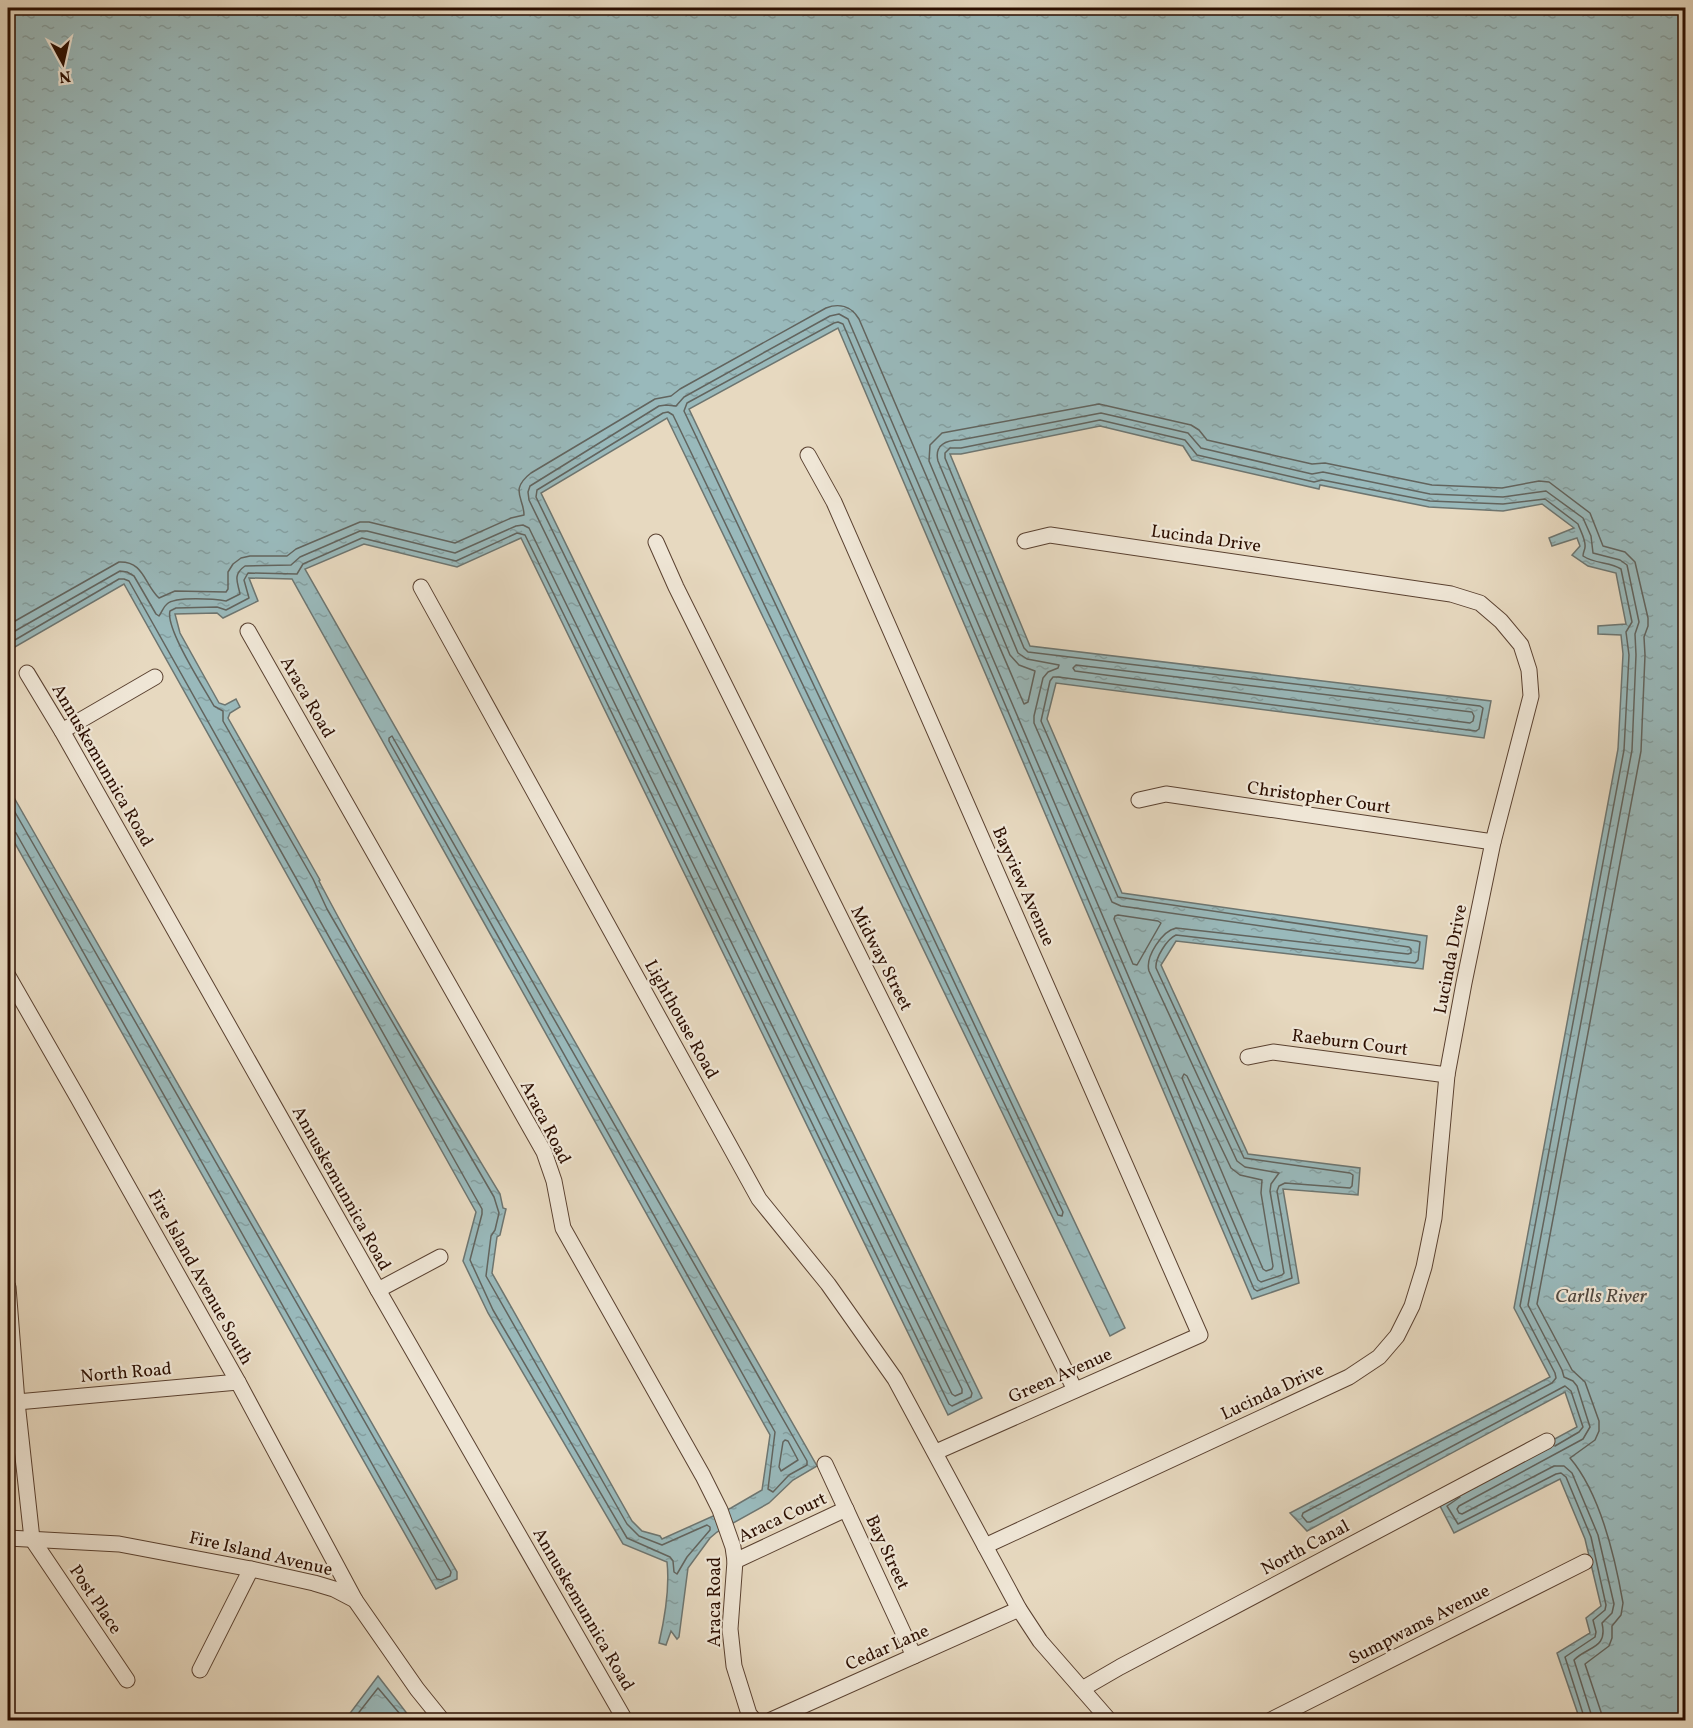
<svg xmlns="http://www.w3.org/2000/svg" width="1693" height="1728" viewBox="0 0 1693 1728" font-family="Vollkorn,serif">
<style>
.water{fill:url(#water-ripples);stroke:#6d7570;stroke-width:1.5;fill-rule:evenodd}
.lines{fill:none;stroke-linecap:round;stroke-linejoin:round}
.shore{stroke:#62645e;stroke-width:1.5}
.minor-casing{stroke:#5a4130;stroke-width:17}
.minor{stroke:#efe6d6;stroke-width:15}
.labels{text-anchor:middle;stroke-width:4.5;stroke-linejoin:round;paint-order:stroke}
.street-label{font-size:18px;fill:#2b0e00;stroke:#efe6d6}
.water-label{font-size:20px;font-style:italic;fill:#524a41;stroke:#efe6d6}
</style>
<defs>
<pattern id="water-ripples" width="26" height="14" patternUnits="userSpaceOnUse" patternTransform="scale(1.5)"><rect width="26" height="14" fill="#99b9bb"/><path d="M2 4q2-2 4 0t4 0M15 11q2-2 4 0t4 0" fill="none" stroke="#849e9f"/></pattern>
</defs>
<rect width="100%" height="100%" fill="#e7d9c0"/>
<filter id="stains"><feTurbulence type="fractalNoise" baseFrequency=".00333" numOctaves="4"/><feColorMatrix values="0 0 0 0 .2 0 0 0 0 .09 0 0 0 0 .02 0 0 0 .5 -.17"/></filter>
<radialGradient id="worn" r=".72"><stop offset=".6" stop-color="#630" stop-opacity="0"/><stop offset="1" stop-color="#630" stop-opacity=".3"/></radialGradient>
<g class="water">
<path d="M8 8H1685V1720H1580L1557 1653 1590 1633 1586 1618 1601 1606 1585 1539 1560 1479 1454 1533 1438 1502 1577 1427 1565 1392 1307 1531 1290 1513 1550 1377 1514 1308 1618 749 1623 654 1621 635 1598 634V626L1626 624 1616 573 1588 566 1572 555 1580 546 1577 538 1552 546 1549 538 1574 528 1542 504 1503 511 1429 507 1320 485 1319 489 1192 460 1183 446 1100 426 961 454H950L1030 646 1491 701 1484 738 1056 683 1047 719 1122 893 1427 936 1423 969 1176 941 1161 965 1248 1154 1360 1168 1358 1195 1283 1189 1299 1283 1252 1299 838 328 689 409 1125 1328 1110 1336 667 418 541 493 982 1398 948 1415 521 538 457 567 364 544 305 569 817 1466 793 1480 769 1503 717 1532 710 1538 688 1568 679 1637 677 1639 671 1631 666 1645 659 1643C665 1617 670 1589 667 1562L623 1544 488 1313 463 1261 476 1212 124 584 8 651ZM249 578 292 579 770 1435 762 1490 731 1508 662 1539 660 1536 642 1531 632 1521 492 1273 497 1237 500 1235 506 1209 503 1208 500 1194C438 1091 375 988 319 881L320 880 228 718 230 713 240 707 236 699 225 705 219 703 180 633 175 614 217 613 223 618 258 601Z"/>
<polygon points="8,787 457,1572 457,1579 436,1589 8,831"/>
<polygon points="378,1676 412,1720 345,1720"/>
</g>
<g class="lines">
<g class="shore">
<path d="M8 625 119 562C144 561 144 584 159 598L175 591 226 592 228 589V572L233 564 241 558 250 556H287L296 549 360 522H369L455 543 511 518 524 515C524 498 509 490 531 473L655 399 671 396 680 389 826 308C839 303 851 306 859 319L1024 704 1028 702 1035 671 1019 665 1010 655 929 461 930 445 942 433 1099 404 1191 425 1199 430 1207 440 1312 464 1325 463 1432 485 1502 488 1539 481 1549 482 1590 513 1603 546 1625 552 1635 562 1648 618V626L1644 637 1645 655 1641 751 1537 1304 1572 1370 1585 1382 1599 1421V1431L1595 1440 1570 1458C1600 1493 1615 1557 1623 1603L1621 1615 1612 1626V1638L1609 1646 1585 1664 1601 1712 1602 1720"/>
<path d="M8 635 120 571 127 572 134 576 156 614 159 616C162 612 163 607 167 604 175 596 216 599 226 601L240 594C238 583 232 575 245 566L291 565 300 557 360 531H367L455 553 516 526 523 525 529 528 952 1394 955 1396 962 1393V1389L529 500 528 492 530 486 659 406 666 405 676 406 684 397 830 316 839 314 848 319 1258 1280 1261 1282 1282 1275 1284 1273 1270 1191 1271 1184 1279 1173 1245 1167 1237 1161 1149 971C1145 957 1162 931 1176 928L1408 954 1411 953V949L1409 947 1121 906 1112 902 1034 723V716L1043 678 1048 672 1058 668 1059 665 1027 659 1018 653 938 461C934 445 946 440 960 440L1101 413 1188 433 1201 448 1312 474 1323 472 1430 494 1503 497 1546 491 1583 518 1591 536 1593 553 1620 560 1627 565 1639 622 1635 634 1636 655 1632 750 1528 1305 1562 1370 1564 1377 1573 1381 1577 1386 1590 1427 1583 1439 1459 1506 1457 1509 1459 1513 1462 1514 1554 1466H1564L1572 1473 1598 1535 1614 1604 1612 1613 1602 1623C1608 1649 1588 1646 1574 1660L1593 1720"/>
<path d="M8 644 119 579H124L129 581 482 1209V1214L470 1260 493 1310 627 1538 670 1557 673 1561 674 1572 677 1574 687 1557 710 1530V1527L707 1525 662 1545 639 1536 627 1524 486 1276 491 1236 495 1230 499 1213 494 1197 327 909 313 879 223 721V711L214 706C204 688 165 628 170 611L176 608 217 607 226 610 249 598 244 580 248 573 297 574 303 564 362 538 456 561 517 533 525 535 949 1404 952 1406 971 1397 972 1393 536 497 537 490 663 413 668 412 673 415 1058 1215 1062 1216 1063 1212 684 411 687 403 834 323 838 322 843 324 1254 1289 1257 1291 1292 1278 1277 1191 1279 1186 1285 1183 1350 1188 1352 1186 1353 1175 1350 1173 1244 1158 1156 968C1155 958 1167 939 1176 935L1415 963 1418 960 1420 942 1417 941 1118 897 1041 721 1050 681 1053 677H1058L1476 731 1479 729 1483 708 1480 706 1028 652 1024 648 945 458V453L950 448H961L1100 420 1185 440 1197 455 1314 482 1322 480 1430 501 1503 504 1545 499 1578 524C1580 530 1586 540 1585 547 1585 550 1583 552 1583 556 1595 564 1610 562 1621 569L1632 622 1626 632 1629 655 1624 750 1520 1306 1555 1373 1556 1378 1552 1383 1303 1513 1302 1516 1307 1522H1310L1565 1386 1571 1391 1583 1427 1579 1432 1555 1446"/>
<polygon points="1076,665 1472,712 1474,716 1473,721 1470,723 1075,671 1073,668"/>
<polygon points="392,736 807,1461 807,1465 789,1475 773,1492 768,1489 775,1432 389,741 389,738"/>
<polyline points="8,800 451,1572 450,1576 441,1580 437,1579 16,833 8,829"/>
<polygon points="1118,915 1158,921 1161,923 1137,965 1133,964 1114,919 1115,916"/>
<polygon points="1184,1074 1187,1076 1231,1168 1240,1175 1262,1180 1261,1193 1273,1266 1272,1269 1266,1271 1263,1269 1182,1078"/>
<polygon points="785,1440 788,1441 798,1460 781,1471 779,1467 783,1442"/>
<polyline points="1460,1497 1447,1506 1458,1524 1556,1474 1561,1473 1566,1477 1591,1537 1606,1605 1605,1610 1593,1620 1596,1632 1595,1637 1565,1657 1585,1720"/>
<polyline points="353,1720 378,1688 405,1720"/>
</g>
<g class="minor-casing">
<g id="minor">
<polyline points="808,455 834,502 1200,1335 936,1452"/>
<polyline points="656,542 676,587 1075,1390"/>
<polyline points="421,587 759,1199 828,1284 895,1379 1019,1609 1040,1641 1109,1720"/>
<polyline points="248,631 544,1152 554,1181 563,1228 703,1476 720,1510 733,1547 735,1561 730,1629 734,1666 749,1714 754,1720"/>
<polyline points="27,673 62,731 378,1290 625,1720"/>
<polyline points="62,731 155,677"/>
<polyline points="1139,800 1166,794 1493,842"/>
<polyline points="8,976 78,1098 238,1382 355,1600"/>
<polyline points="1248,1057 1273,1052 1447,1075"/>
<polyline points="8,1287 17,1402 32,1539 127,1680"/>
<polyline points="378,1290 440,1257"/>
<polyline points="17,1402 238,1382"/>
<polyline points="825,1464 914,1656"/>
<polyline points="8,1538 119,1544 251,1569 314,1583 334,1589 355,1600 417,1689 442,1720"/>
<polyline points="985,1546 1349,1377 1379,1357 1397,1336 1412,1306 1424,1267 1434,1218 1447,1075 1464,983 1493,842 1531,696 1529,670 1521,645 1501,621 1480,603 1451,594 1050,535 1025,541"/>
<polyline points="735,1561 846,1509"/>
<polyline points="200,1670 251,1569"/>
<polyline points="1082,1689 1120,1667 1547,1441"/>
<polyline points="771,1720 1019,1609"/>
<polyline points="1271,1720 1585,1562"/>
</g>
</g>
<use href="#minor" class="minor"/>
</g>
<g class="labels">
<g class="street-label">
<text transform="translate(1206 538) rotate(8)" y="6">Lucinda Drive</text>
<text transform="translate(308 697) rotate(60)" y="6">Araca Road</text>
<text transform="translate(103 765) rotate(60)" y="6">Annuskemunnica Road</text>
<text transform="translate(1319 797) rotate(8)" y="6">Christopher Court</text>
<text transform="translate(1024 886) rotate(66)" y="6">Bayview Avenue</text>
<text transform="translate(882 958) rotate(63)" y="6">Midway Street</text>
<text transform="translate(1450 959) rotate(-79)" y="6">Lucinda Drive</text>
<text transform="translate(682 1019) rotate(61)" y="6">Lighthouse Road</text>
<text transform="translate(1350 1042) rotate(7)" y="6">Raeburn Court</text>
<text transform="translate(546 1122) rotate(63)" y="6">Araca Road</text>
<text transform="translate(342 1188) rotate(61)" y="6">Annuskemunnica Road</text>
<text transform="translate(201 1277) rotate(61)" y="6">Fire Island Avenue South</text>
<text transform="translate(126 1372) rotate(-5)" y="6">North Road</text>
<text transform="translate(1060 1375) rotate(-24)" y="6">Green Avenue</text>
<text transform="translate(1272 1391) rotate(-25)" y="6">Lucinda Drive</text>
<text transform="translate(782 1517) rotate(-25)" y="6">Araca Court</text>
<text transform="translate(1305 1547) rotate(-28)" y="6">North Canal</text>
<text transform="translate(888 1552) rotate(65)" y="6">Bay Street</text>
<text transform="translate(261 1553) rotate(13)" y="6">Fire Island Avenue</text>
<text transform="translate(96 1599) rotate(56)" y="6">Post Place</text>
<text transform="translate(714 1602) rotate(-90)" y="6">Araca Road</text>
<text transform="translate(584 1609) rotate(60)" y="6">Annuskemunnica Road</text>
<text transform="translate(1419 1624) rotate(-27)" y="6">Sumpwams Avenue</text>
<text transform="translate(887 1647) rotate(-24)" y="6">Cedar Lane</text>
</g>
<g class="water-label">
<text x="1601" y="1302">Carlls River</text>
</g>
</g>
<rect width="1693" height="1728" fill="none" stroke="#e7d9c0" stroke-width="30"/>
<rect x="9" y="9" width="1675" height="1710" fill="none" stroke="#2b0e00" stroke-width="3"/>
<rect x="15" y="15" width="1663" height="1698" fill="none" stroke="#2b0e00" stroke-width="1.5"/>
<g transform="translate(63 63) rotate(172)" stroke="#efe6d6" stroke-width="4.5" paint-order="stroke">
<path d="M0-4.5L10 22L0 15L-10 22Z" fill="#2b0e00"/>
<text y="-9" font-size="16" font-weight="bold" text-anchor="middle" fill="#2b0e00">N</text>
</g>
<rect width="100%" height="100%" filter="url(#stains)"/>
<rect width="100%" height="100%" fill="url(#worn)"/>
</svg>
